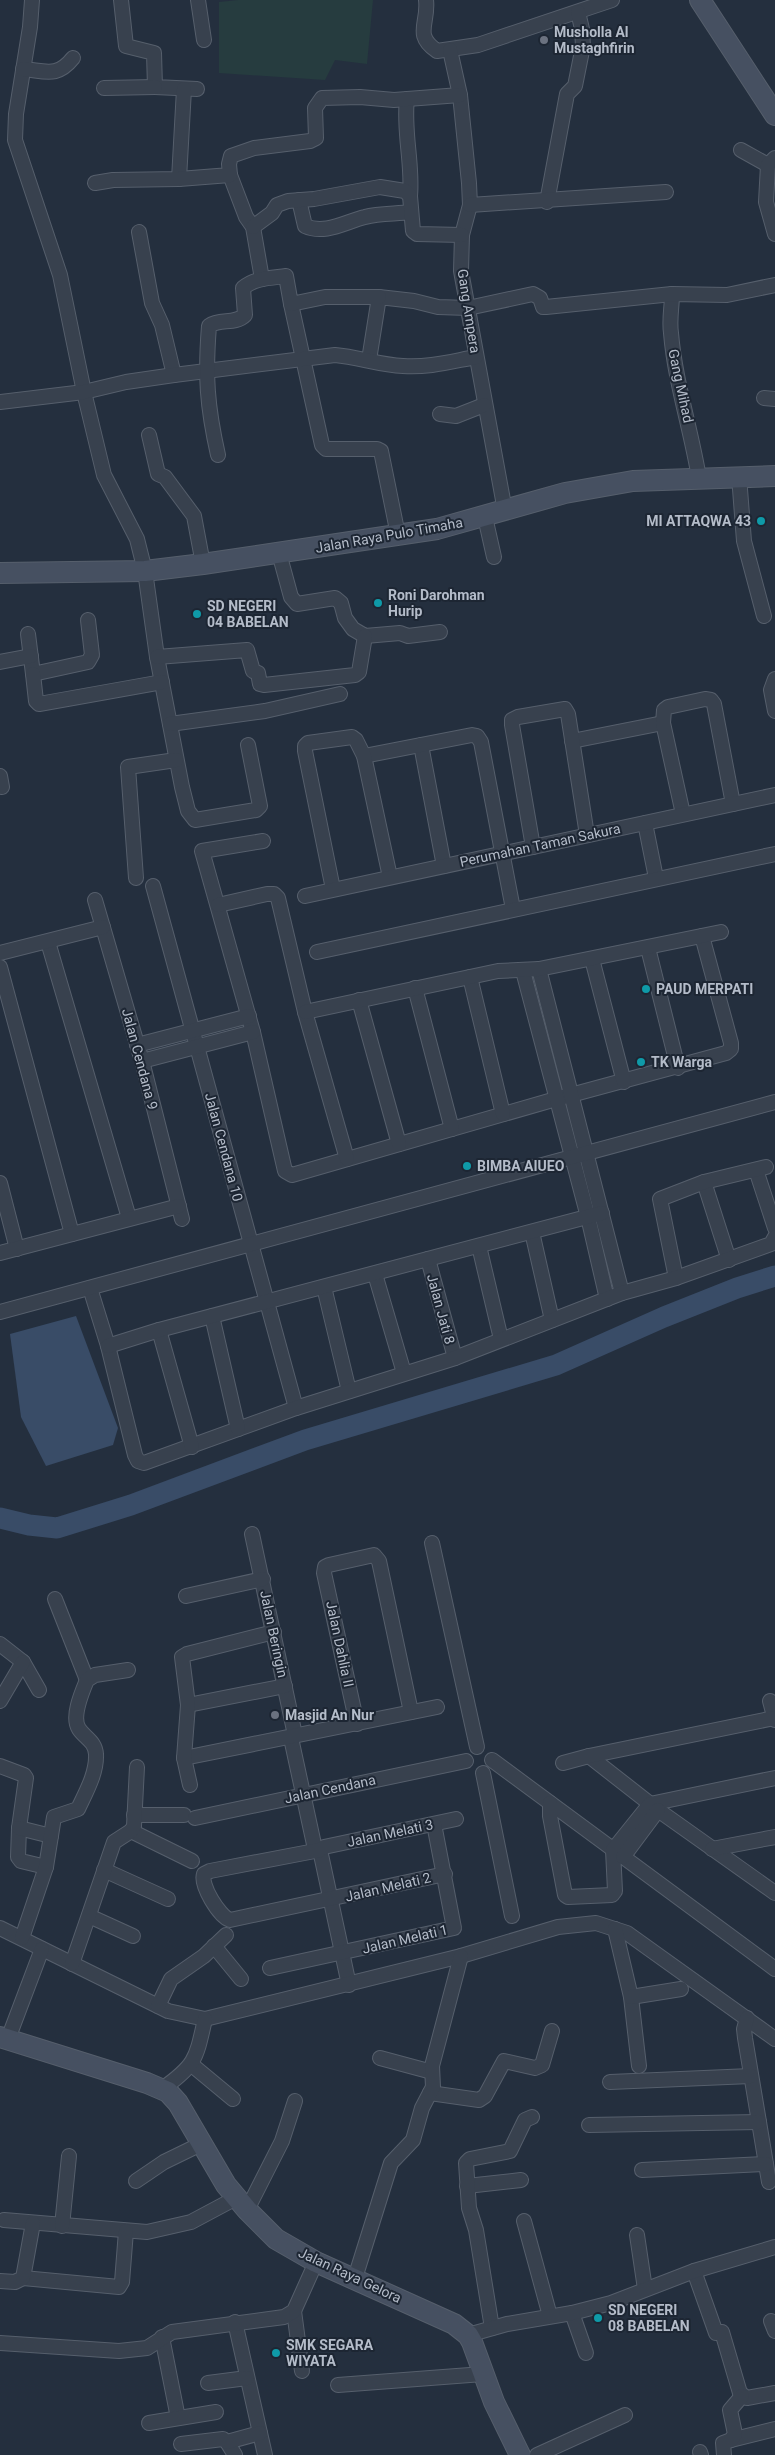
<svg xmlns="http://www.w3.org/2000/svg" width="775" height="2455" viewBox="0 0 775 2455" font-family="Roboto,sans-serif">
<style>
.green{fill:#263c3f}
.water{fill:#394c67}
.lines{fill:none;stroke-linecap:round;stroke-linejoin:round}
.river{stroke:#394c67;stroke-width:21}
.street-casing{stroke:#565f6c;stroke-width:16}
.secondary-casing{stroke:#565f6c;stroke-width:22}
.street{stroke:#38414e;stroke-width:14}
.secondary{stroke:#465061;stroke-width:20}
.worship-dot{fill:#6b7280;stroke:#1d2633;stroke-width:2}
.culture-dot{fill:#0f9aa8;stroke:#1d2633;stroke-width:2}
.labels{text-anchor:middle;stroke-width:4;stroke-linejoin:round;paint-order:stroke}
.poi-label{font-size:14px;font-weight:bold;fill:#b4bcc9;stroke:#1d2633;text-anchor:start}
.street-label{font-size:14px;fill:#b4bcc9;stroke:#1d2633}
</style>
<rect width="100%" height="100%" fill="#242f3e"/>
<polygon class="green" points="238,0 373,0 367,64 335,60 325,80 219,73 219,2"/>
<polygon class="water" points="76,1316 118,1428 113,1445 46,1466 21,1417 10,1334"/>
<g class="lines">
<polyline class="river" points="0,1518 29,1525 57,1528 131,1505 305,1440 556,1365 664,1317 737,1288 775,1276"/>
<g class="street-casing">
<g id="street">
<polyline points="32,0 30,27 16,114 15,140 60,275 84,392 104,475 137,539 145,571 157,657 182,787 188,811 195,820 256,810 260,806 248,745"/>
<polyline points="121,0 126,46 154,53 155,87 197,89"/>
<polyline points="198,0 204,40"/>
<path d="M426 0C429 23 413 35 437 51L478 45 612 0"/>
<polyline points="450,50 460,95 469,183 470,205 462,235 461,271 505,511"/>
<path d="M23 69C46 71 57 78 73 58"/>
<polyline points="104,88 155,87"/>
<path d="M407 99C403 131 413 164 410 196"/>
<polyline points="741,150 768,165"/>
<polyline points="775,158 768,165 766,202 775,234"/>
<polyline points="230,175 246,217 253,227 262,279"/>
<polyline points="179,179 184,89"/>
<polyline points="95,183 113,180 179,179 230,175 229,164 231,156 254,148 310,141 316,138 315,108 322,98 360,97 394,100 460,95"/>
<path d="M299 200 305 226C325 235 345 222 365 217 379 213 396 214 411 212"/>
<polyline points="547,202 567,94 575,86 583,46 582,29 578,12"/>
<polyline points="470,205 666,192"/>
<polyline points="253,227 272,213 277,205 288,201 314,199 380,187 405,191 410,196 413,231 417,234 462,235"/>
<polyline points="139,232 152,303 162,325 174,375"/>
<path d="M672 294C672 307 669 320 671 333 675 382 691 429 699 478"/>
<polyline points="291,304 322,445 326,449 377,449 381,451 398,535"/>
<polyline points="369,360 379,297 414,301 438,307 468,308 533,294 540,298 543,307 546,307 672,294 727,295 775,285"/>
<polyline points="764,398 775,399"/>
<path d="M0 402 84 392 126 382 174 375 335 355C358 357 380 365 403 366 428 368 453 361 476 357"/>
<polyline points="440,414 456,416 484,405"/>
<polyline points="149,435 158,474 165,477 194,516 203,564"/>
<path d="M218 455C207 406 205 376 209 326 220 318 235 325 245 315L243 288C254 278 271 278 286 276L291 304 325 297H379"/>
<polyline points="739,476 744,541 764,616"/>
<polyline points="485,517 494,557"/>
<polyline points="279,553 291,597 297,604 335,598 341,603 345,618 353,629 365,636 400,633 408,636 440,632"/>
<polyline points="28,634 33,674 88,662 92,655 88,620"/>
<polyline points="157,657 247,650 253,671 258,673 260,684 264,685 355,675 359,672 365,636"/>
<polyline points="0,662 31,656"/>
<polyline points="33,674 36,701 39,704 162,682"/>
<polyline points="775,679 771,690 775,711"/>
<polyline points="170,724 265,711 340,694"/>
<polyline points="572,741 663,723"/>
<polyline points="421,745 444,866"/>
<polyline points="364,756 472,735 477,736 481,742 513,909"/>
<polyline points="0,776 2,787"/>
<polyline points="683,814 663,723 664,710 668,707 705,699 711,700 714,704 733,804"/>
<polyline points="645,823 656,878"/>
<polyline points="263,841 202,851 253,1032 285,1171 292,1175 556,1099 726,1053 731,1049 731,1043 702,936"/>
<polyline points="533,847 512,725 512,720 518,717 565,709 568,714 587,835"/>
<polyline points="136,878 128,767 176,760"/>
<polyline points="153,886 296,1408"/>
<polyline points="333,889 305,751 305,746 308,743 352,737 356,740 364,756 390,877"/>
<polyline points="305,896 775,795"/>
<polyline points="95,900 142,1061 182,1219"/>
<polyline points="218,905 267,894 274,894 278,898 305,1012 347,1159"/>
<polyline points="48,942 129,1218"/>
<polyline points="648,948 678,1068"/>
<polyline points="317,952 775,854"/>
<polyline points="0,953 103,927"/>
<polyline points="592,959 624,1082"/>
<polyline points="0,967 72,1234"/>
<polyline points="539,969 622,1293"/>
<polyline points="523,971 588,1217 607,1299"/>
<polyline points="470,977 503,1114"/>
<polyline points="415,988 452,1129"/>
<polyline points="359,1000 399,1144"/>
<polyline points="305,1012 498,971 539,969 721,932"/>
<polyline points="137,1045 249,1016"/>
<polyline points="142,1061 253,1032"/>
<polyline points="756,1170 775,1228"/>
<polyline points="704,1182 729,1260"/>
<polyline points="0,1183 17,1249"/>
<polyline points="532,1232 552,1320"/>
<polyline points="479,1246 501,1339"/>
<polyline points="0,1253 179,1206"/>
<polyline points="428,1259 455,1358"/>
<polyline points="375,1274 404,1373"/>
<polyline points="676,1278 660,1199 704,1182 766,1167"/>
<polyline points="324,1287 349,1391"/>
<polyline points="90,1288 108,1346 135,1455 138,1461 144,1463 296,1408 455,1358 622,1293 676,1278 771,1244 775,1237"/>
<polyline points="0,1312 775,1102"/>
<polyline points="212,1316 238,1429"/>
<polyline points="159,1330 192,1447"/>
<polyline points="108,1346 159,1330 602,1213"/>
<polyline points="252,1534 295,1735"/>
<polyline points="432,1543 477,1747"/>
<polyline points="186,1596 263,1579"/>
<polyline points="55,1599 87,1680"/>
<polyline points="0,1644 23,1662 39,1690"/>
<polyline points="0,1701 23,1662"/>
<polyline points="770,1701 775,1720"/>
<polyline points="188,1705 285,1686"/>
<polyline points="357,1724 324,1573 325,1567 329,1565 374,1555 379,1561 411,1712"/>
<polyline points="291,1738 315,1849"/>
<polyline points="589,1756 658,1810 775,1893"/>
<polyline points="184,1758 437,1707"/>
<polyline points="492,1760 775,1969"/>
<polyline points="563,1763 589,1756 774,1718"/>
<polyline points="0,1766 24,1775 26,1778 19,1828 18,1857 21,1861 46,1867"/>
<polyline points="483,1773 512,1916"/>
<polyline points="190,1785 184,1758 188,1705 182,1657 187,1654 274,1632"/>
<polyline points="550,1803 550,1816 565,1895 568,1897 612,1895 615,1891 613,1850 650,1804 775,1778"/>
<polyline points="134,1815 184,1815"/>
<polyline points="195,1818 466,1761"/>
<polyline points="19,1828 51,1836"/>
<polyline points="131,1831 192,1861"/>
<polyline points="712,1849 775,1837"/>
<polyline points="320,1850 349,1985"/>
<polyline points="623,1857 658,1810"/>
<polyline points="104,1870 168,1899"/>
<path d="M445 1874 230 1920C219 1916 200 1885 204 1874L210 1871 320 1850 324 1847 456 1819"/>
<polyline points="89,1916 133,1936"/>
<polyline points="0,1928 168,2011 205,2019 461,1956 558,1927 596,1923 627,1933 775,2039"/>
<polyline points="615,1929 631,1997 639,2066"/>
<path d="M22 1938 46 1867 54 1817 78 1809C86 1792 97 1773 96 1754 95 1741 85 1738 79 1729 71 1717 82 1692 87 1680L95 1675 128 1670"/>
<polyline points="214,1946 241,1979"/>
<polyline points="72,1964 114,1842 131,1831 134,1826 137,1767"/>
<polyline points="270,1968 454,1928 434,1824"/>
<polyline points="631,1997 681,1989"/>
<polyline points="158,2006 171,1979 204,1956 226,1935"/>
<polyline points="747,2018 744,2029 745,2038 769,2182"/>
<polyline points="8,2039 42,1949"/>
<polyline points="380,2058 432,2072"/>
<polyline points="192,2065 233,2099"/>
<polyline points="610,2082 751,2076"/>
<path d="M162 2089C196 2065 196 2059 205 2019"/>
<polyline points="430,2093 479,2100 485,2096 504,2061 535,2068 542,2065 552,2031"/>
<polyline points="589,2125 759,2122"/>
<polyline points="642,2170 766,2164"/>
<polyline points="136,2181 164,2162 201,2144"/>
<polyline points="467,2186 521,2180"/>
<polyline points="247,2210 282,2141 295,2101"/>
<polyline points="4,2220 147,2232 191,2222 236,2198"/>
<polyline points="524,2221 550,2316"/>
<polyline points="62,2226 69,2156"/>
<polyline points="637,2235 645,2289"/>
<polyline points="694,2271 716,2333 722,2332 740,2393 747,2398 775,2393"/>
<polyline points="23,2278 119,2287 122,2282 126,2231"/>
<polyline points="355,2278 391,2163 413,2140 422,2108 433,2087 432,2066 461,1956"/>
<polyline points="0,2281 15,2282 23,2278 33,2223"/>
<polyline points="294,2311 302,2371"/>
<polyline points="572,2313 586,2353"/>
<polyline points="771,2321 775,2331"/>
<polyline points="235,2322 265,2455"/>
<polyline points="492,2328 476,2230 469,2208 466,2163 470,2159 510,2151 525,2120 532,2117"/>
<polyline points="468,2335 507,2324 572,2313 611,2303 694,2271 775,2247"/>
<polyline points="162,2337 178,2418"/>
<polyline points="0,2343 119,2351 147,2348 172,2332 284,2317 294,2311 316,2262"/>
<polyline points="208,2383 247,2378"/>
<polyline points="338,2385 483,2374"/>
<polyline points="149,2423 216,2412"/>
<polyline points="731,2440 775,2429"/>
<polyline points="227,2442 235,2455"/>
<polyline points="181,2444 223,2439 227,2442 260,2433"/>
<polyline points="700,2452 701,2455"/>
<polyline points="537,2455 625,2415"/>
<polyline points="724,2455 723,2443 731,2440 735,2434 730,2410 742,2396"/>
</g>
</g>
<g class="secondary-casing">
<g id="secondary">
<polyline points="700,0 775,115"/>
<polyline points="0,573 145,571 203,564 437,529 565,493 633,481 775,476"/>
<polyline points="0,2037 147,2083 168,2092 178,2103 226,2185 247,2210 276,2239 316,2262 454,2324 468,2335 472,2342 494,2402 520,2455"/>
</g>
</g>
<use href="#street" class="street"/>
<use href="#secondary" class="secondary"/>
</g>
<g class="worship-dot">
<circle cx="544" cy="40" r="5"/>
<circle cx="275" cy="1715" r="5"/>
</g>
<g class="culture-dot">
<circle cx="761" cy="521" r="5"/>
<circle cx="378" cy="603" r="5"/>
<circle cx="197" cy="614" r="5"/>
<circle cx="646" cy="989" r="5"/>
<circle cx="641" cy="1062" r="5"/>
<circle cx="467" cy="1166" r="5"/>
<circle cx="598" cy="2318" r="5"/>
<circle cx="276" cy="2353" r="5"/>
</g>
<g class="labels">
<g class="poi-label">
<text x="554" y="37">Musholla Al<tspan x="554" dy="16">Mustaghfirin</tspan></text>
<text x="751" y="526" text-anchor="end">MI ATTAQWA 43</text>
<text x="388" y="600">Roni Darohman<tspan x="388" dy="16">Hurip</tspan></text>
<text x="207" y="611">SD NEGERI<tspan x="207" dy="16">04 BABELAN</tspan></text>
<text x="656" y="994">PAUD MERPATI</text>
<text x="651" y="1067">TK Warga</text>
<text x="477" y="1171">BIMBA AIUEO</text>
<text x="285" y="1720">Masjid An Nur</text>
<text x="608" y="2315">SD NEGERI<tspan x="608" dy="16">08 BABELAN</tspan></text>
<text x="286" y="2350">SMK SEGARA<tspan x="286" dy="16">WIYATA</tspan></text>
</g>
<g class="street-label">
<text transform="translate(469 311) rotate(81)" y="5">Gang Ampera</text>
<text transform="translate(681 386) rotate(78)" y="5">Gang Mihad</text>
<text transform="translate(389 535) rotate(-10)" y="5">Jalan Raya Pulo Timaha</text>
<text transform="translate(540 845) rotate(-12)" y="5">Perumahan Taman Sakura</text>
<text transform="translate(140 1059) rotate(75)" y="5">Jalan Cendana 9</text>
<text transform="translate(224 1147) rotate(75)" y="5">Jalan Cendana 10</text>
<text transform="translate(441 1309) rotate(75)" y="5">Jalan Jati 8</text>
<text transform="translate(274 1634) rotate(78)" y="5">Jalan Beringin</text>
<text transform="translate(340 1644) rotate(78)" y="5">Jalan Dahlia II</text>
<text transform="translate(330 1789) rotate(-12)" y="5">Jalan Cendana</text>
<text transform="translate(390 1833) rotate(-12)" y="5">Jalan Melati 3</text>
<text transform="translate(388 1887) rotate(-13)" y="5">Jalan Melati 2</text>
<text transform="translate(405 1939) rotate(-13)" y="5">Jalan Melati 1</text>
<text transform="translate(350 2275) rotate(25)" y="5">Jalan Raya Gelora</text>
</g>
</g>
</svg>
